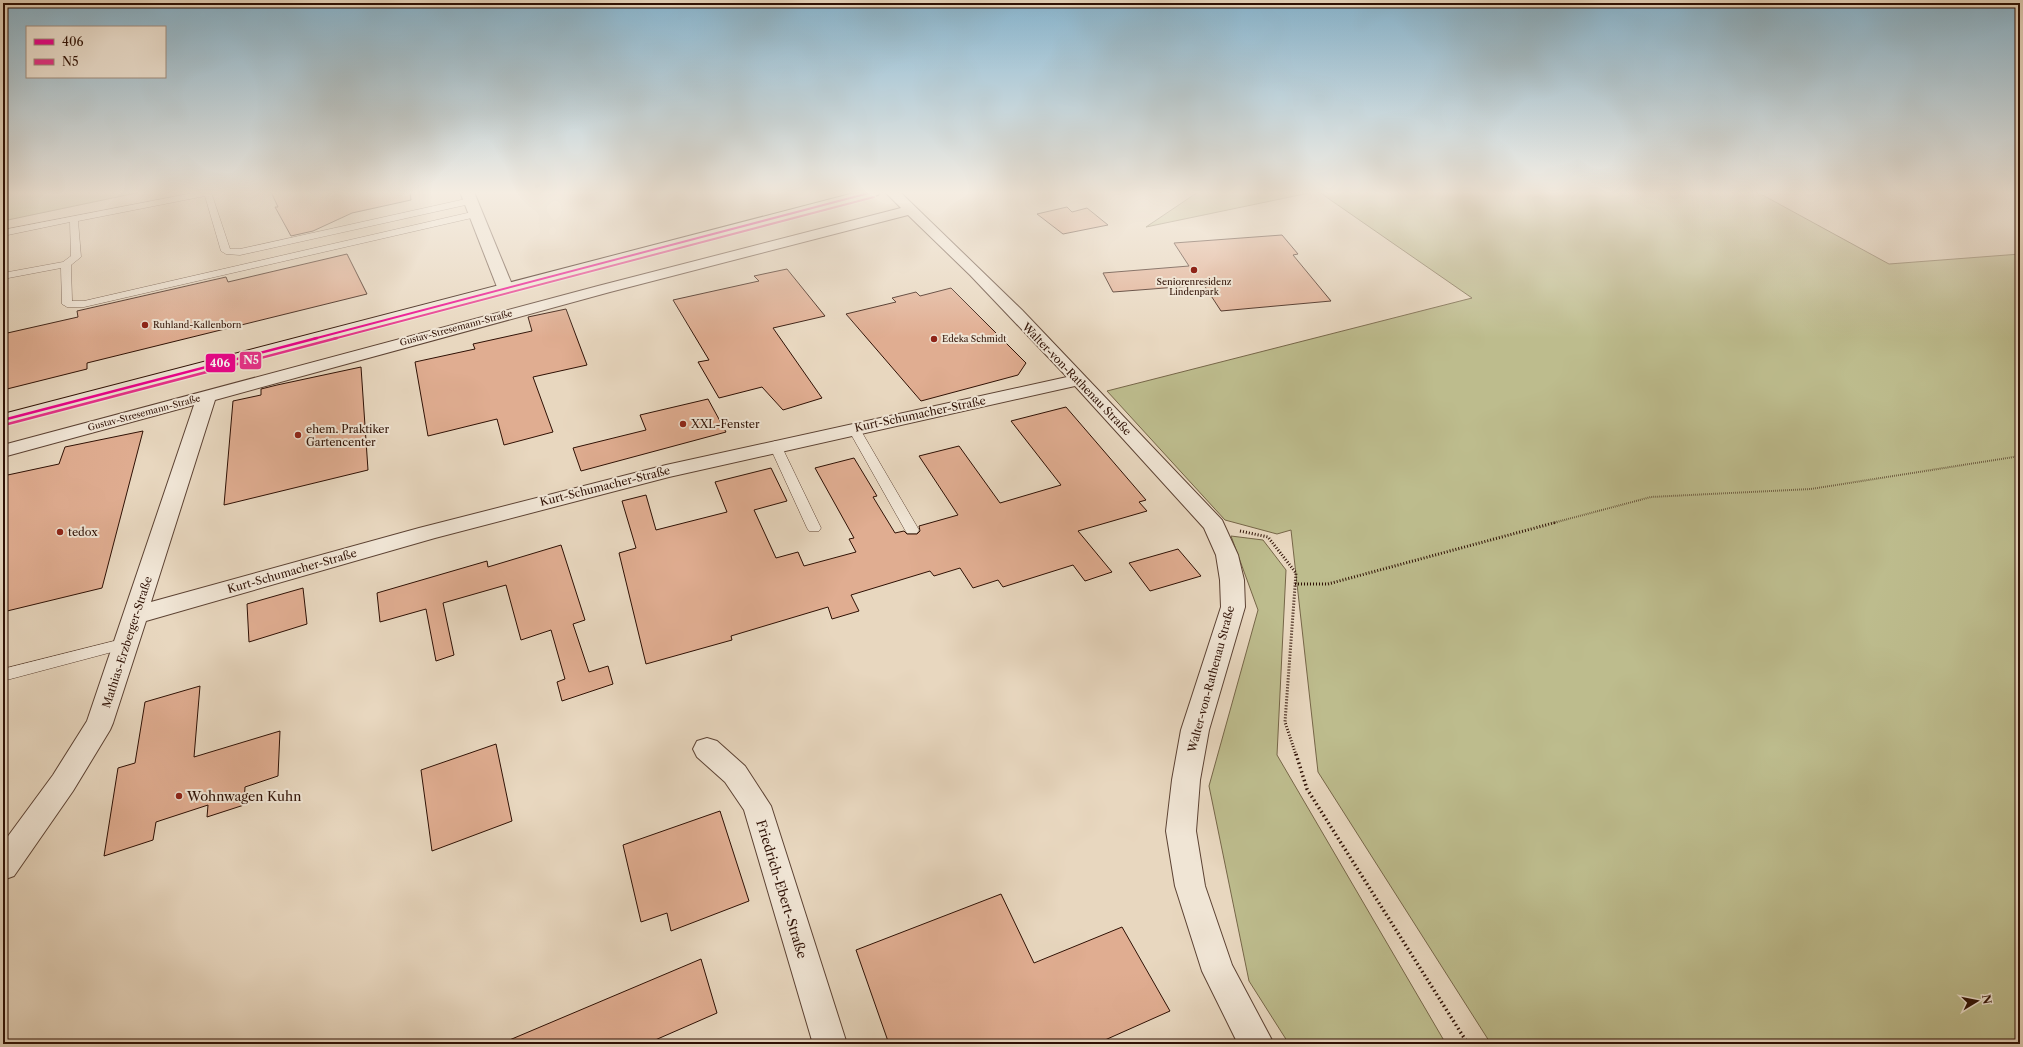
<svg xmlns="http://www.w3.org/2000/svg" width="2023" height="1047" viewBox="0 0 2023 1047" font-family="'Libre Caslon Text',serif">
<style>
.green{fill:#bdbc8d;stroke:#766648}
.building{fill:#e0ad91;stroke:#2e1004}
.lines{fill:none;stroke-linecap:round;stroke-linejoin:round}
.service-casing{stroke:#5c4233;stroke-width:1}
.minor-casing{stroke:#5c4233;stroke-width:2}
.secondary-casing{stroke:#2e1004;stroke-width:2}
.path-far2{stroke:#2e1004;stroke-width:2;stroke-dasharray:0.5 1.5;stroke-linecap:butt}
.path-far1{stroke:#2e1004;stroke-width:3;stroke-dasharray:1 2;stroke-linecap:butt}
.path{stroke:#2e1004;stroke-width:3.5;stroke-dasharray:1.5 3;stroke-linecap:butt}
.service{fill:#f0e5d5;fill-rule:evenodd}
.minor{fill:#f0e5d5;fill-rule:evenodd}
.secondary{fill:#f0e5d5;fill-rule:evenodd}
.bus-1-far1-casing{stroke:#f0e5d5;stroke-width:4}
.bus-1-casing{stroke:#f0e5d5;stroke-width:5}
.bus-2-far1-casing{stroke:#f0e5d5;stroke-width:4}
.bus-2-casing{stroke:#f0e5d5;stroke-width:5}
.bus-1-far1{stroke:#ec008c;stroke-width:2}
.bus-1{stroke:#ec008c;stroke-width:2.5}
.bus-2-far1{stroke:#e8308a;stroke-width:2}
.bus-2{stroke:#e8308a;stroke-width:2.5}
.poi-dot{fill:#8f2418;stroke:#f0e5d5;stroke-width:1.5}
.labels{text-anchor:middle;stroke-width:4;stroke-linejoin:round;paint-order:stroke}
.far-poi-label{font-size:9px;fill:#2e1004;stroke:#f0e5d5;text-anchor:start}
.far-street-label{font-size:9px;fill:#2e1004;stroke:#f0e5d5}
.street-label{font-size:11px;fill:#2e1004;stroke:#f0e5d5}
.poi-label{font-size:11px;fill:#2e1004;stroke:#f0e5d5;text-anchor:start}
.near-poi-label{font-size:13px;fill:#2e1004;stroke:#f0e5d5;text-anchor:start}
.near-street-label{font-size:13px;fill:#2e1004;stroke:#f0e5d5}
.line-badge{stroke:#f0e5d5;stroke-width:1.5}
.badge-label{font-size:11px;text-anchor:middle;font-weight:bold;fill:#fff}
</style>
<rect width="100%" height="100%" fill="#e8d7bf"/>
<filter id="stains"><feTurbulence type="fractalNoise" baseFrequency=".005" numOctaves="4"/><feColorMatrix values="0 0 0 0 .2 0 0 0 0 .09 0 0 0 0 .02 0 0 0 .5 -.17"/></filter>
<radialGradient id="worn" r=".72"><stop offset=".6" stop-color="#630" stop-opacity="0"/><stop offset="1" stop-color="#630" stop-opacity=".3"/></radialGradient>
<g class="green">
<polygon points="3,192 141,192 3,221"/>
<polygon points="1198,192 1314,192 1146,227"/>
<polygon points="1319,192 1757,192 1889,264 2020,254 2020,1044 1491,1044 1318,772 1291,530 1277,534 1225,520 1107,391 1472,298"/>
<polygon points="1231,536 1263,540 1286,570 1277,755 1446,1044 1289,1044 1249,981 1209,786 1258,610"/>
</g>
<g class="building">
<polygon points="271,192 410,192 411,200 352,213 313,231 291,236 275,207 278,207"/>
<polygon points="1067,207 1072,212 1087,208 1108,225 1063,234 1037,214"/>
<polygon points="1282,235 1298,254 1293,255 1331,301 1221,311 1204,285 1113,292 1103,273 1189,266 1174,243"/>
<polygon points="347,254 367,294 87,363 87,369 3,390 3,334 78,317 77,311 226,277 228,282"/>
<polygon points="787,269 825,316 773,328 822,398 783,410 762,387 719,398 698,362 709,360 673,300 759,281 754,276"/>
<polygon points="951,288 1026,363 1018,375 921,401 846,314 896,302 892,298 916,292 920,296"/>
<polygon points="566,309 587,365 533,377 553,432 504,445 497,419 428,436 415,362 475,349 473,344 532,331 528,317"/>
<polygon points="361,367 368,470 224,505 233,401 261,395 261,389 277,385"/>
<polygon points="708,399 726,432 581,471 573,448 646,430 640,415"/>
<polygon points="1066,407 1146,500 1139,502 1147,511 1078,531 1112,572 1085,581 1073,565 1003,587 998,580 973,588 960,568 934,576 930,571 851,595 859,611 832,619 828,607 731,636 732,640 646,664 619,553 636,548 622,501 646,495 656,530 727,512 715,482 771,468 787,501 754,510 776,558 798,552 804,566 856,552 849,539 854,538 815,468 854,458 877,496 873,497 895,533 904,531 907,534 917,534 920,531 919,526 958,515 919,456 959,446 1000,503 1061,485 1011,421"/>
<polygon points="143,431 102,588 3,612 3,476 59,464 65,447"/>
<polygon points="561,545 585,620 573,624 589,672 608,666 613,684 562,701 557,682 565,679 551,630 521,640 506,585 443,603 454,655 436,661 426,609 380,622 377,593 487,561 488,567"/>
<polygon points="1178,549 1201,576 1150,591 1129,563"/>
<polygon points="303,588 307,624 249,642 247,604"/>
<polygon points="200,686 194,757 280,731 278,776 245,787 244,805 207,817 208,805 156,822 153,840 104,856 118,768 135,763 145,702"/>
<polygon points="496,744 512,821 432,851 421,770"/>
<polygon points="720,811 749,901 671,931 667,913 641,922 623,845"/>
<polygon points="1001,894 1034,963 1122,927 1170,1011 1096,1044 889,1044 856,950"/>
<polygon points="701,959 717,1013 646,1044 500,1044"/>
</g>
<g class="lines">
<g class="service-casing">
<g id="service">
<polygon points="198,192 211,192 230,249 240,249 470,198 474,201 470,204 240,255 226,254 221,251 205,196 78,221 81,257 71,265 72,301 84,301 476,211 480,214 476,217 84,307 67,307 62,304 61,268 3,279 3,273 63,262 71,256 70,222 3,236 3,230"/>
<polygon points="854,426 860,429 919,530 917,533 907,533 905,530 848,429"/>
<polygon points="775,441 781,445 821,528 819,531 809,531 807,528 769,445"/>
<polygon points="126,638 131,639 133,643 131,647 3,681 3,669"/>
</g>
</g>
<g class="minor-casing">
<g id="minor">
<polygon points="460,192 474,192 513,287 511,290 505,292 499,290 497,287"/>
<path d="M885 192H900L1022 310 1222 520 1238 555 1244 580 1245 607 1209 730 1200 780 1196 831 1205 886 1232 965 1274 1044H1238L1202 971 1175 886 1166 831 1172 780 1181 730 1221 607 1220 580 1216 555 1204 528 1075 386 669 477 435 538 146 621 113 723 110 730 73 791 14 876 3 880V843L53 775 87 721 194 405 3 457V445L598 286 901 208ZM908 215 970 275 1067 377 666 465 419 528 151 602 215 400 610 292Z"/>
<polygon points="707,738 717,741 745,766 771,806 847,1044 813,1044 744,810 725,782 697,757 693,749 697,741"/>
</g>
</g>
<g class="secondary-casing">
<polygon id="secondary" points="858,192 880,192 878,195 3,426 3,414"/>
</g>
<polyline class="path-far2" points="1553,523 1651,497 1811,489 2020,456"/>
<g class="path-far1">
<polyline points="1240,531 1268,537 1296,573 1285,722 1296,755"/>
<polyline points="1295,584 1328,584 1557,522"/>
</g>
<polyline class="path" points="1296,754 1307,789 1468,1044"/>
<use href="#service" class="service"/>
<use href="#minor" class="minor"/>
<use href="#secondary" class="secondary"/>
<g class="bus-1-far1-casing">
<polyline id="bus-1-far1" points="313,339 873,192"/>
</g>
<g class="bus-1-casing">
<polyline id="bus-1" points="3,420 317,338"/>
</g>
<g class="bus-2-far1-casing">
<polyline id="bus-2-far1" points="333,339 874,197"/>
</g>
<g class="bus-2-casing">
<polyline id="bus-2" points="4,425 337,338"/>
</g>
<use href="#bus-1-far1" class="bus-1-far1"/>
<use href="#bus-1" class="bus-1"/>
<use href="#bus-2-far1" class="bus-2-far1"/>
<use href="#bus-2" class="bus-2"/>
</g>
<linearGradient id="sky" x2="0" y2="1"><stop stop-color="#88b6d0"/><stop offset="0.57" stop-color="#f5ede2"/><stop offset="1" stop-color="#f5ede2" stop-opacity="0"/></linearGradient>
<rect width="2023" height="338" fill="url(#sky)"/>
<g class="poi-dot">
<circle cx="1194" cy="270" r="4"/>
<circle cx="145" cy="325" r="4"/>
<circle cx="934" cy="339" r="4"/>
<circle cx="683" cy="424" r="4"/>
<circle cx="298" cy="435" r="4"/>
<circle cx="60" cy="532" r="4"/>
<circle cx="179" cy="796" r="4"/>
</g>
<g class="labels">
<g class="far-poi-label">
<text x="1194" y="285" text-anchor="middle">Seniorenresidenz<tspan x="1194" dy="10">Lindenpark</tspan></text>
<text x="153" y="328">Ruhland-Kallenborn</text>
<text x="942" y="342">Edeka Schmidt</text>
</g>
<g class="far-street-label">
<text transform="translate(456 328) rotate(-15)" y="3">Gustav-Stresemann-Straße</text>
<text transform="translate(144 413) rotate(-15)" y="3">Gustav-Stresemann-Straße</text>
</g>
<g class="street-label">
<text transform="translate(1077 379) rotate(46)" y="4">Walter-von-Rathenau Straße</text>
<text transform="translate(920 414) rotate(-12)" y="4">Kurt-Schumacher-Straße</text>
<text transform="translate(605 486) rotate(-14)" y="4">Kurt-Schumacher-Straße</text>
<text transform="translate(292 571) rotate(-16)" y="4">Kurt-Schumacher-Straße</text>
<text transform="translate(127 642) rotate(-72)" y="4">Mathias-Erzberger-Straße</text>
<text transform="translate(1211 679) rotate(-75)" y="4">Walter-von-Rathenau Straße</text>
</g>
<g class="poi-label">
<text x="691" y="428">XXL-Fenster</text>
<text x="306" y="433">ehem. Praktiker<tspan x="306" dy="13">Gartencenter</tspan></text>
<text x="68" y="536">tedox</text>
</g>
<g class="near-poi-label">
<text x="187" y="801">Wohnwagen Kuhn</text>
</g>
<g class="near-street-label">
<text transform="translate(782 889) rotate(73)" y="5">Friedrich-Ebert-Straße</text>
</g>
</g>
<g class="line-badge">
<rect x="239" y="351" width="23" height="19" rx="4" fill="#e8308a"/>
<rect x="205" y="353" width="31" height="20" rx="4" fill="#ec008c"/>
</g>
<g class="badge-label">
<text x="251" y="364">N5</text>
<text x="220" y="367">406</text>
</g>
<rect width="2023" height="1047" fill="none" stroke="#e8d7bf" stroke-width="16"/>
<rect x="4" y="4" width="2015" height="1039" fill="none" stroke="#2e1004" stroke-width="2"/>
<rect x="8" y="8" width="2007" height="1031" fill="none" stroke="#2e1004"/>
<rect x="26" y="26" width="140" height="52" fill="#f0e5d5" stroke="#a29081"/>
<rect x="34" y="39" width="20" height="6" fill="#ec008c" stroke="#a29081"/>
<text x="62" y="46" font-size="12" fill="#2e1004">406</text>
<rect x="34" y="59" width="20" height="6" fill="#e8308a" stroke="#a29081"/>
<text x="62" y="66" font-size="12" fill="#2e1004">N5</text>
<g transform="translate(1977 1001) rotate(80)" stroke="#f0e5d5" stroke-width="3" paint-order="stroke">
<path d="M0-3L7 15L0 10L-7 15Z" fill="#2e1004"/>
<text y="-6" font-size="11" font-weight="bold" text-anchor="middle" fill="#2e1004">N</text>
</g>
<rect width="100%" height="100%" filter="url(#stains)"/>
<rect width="100%" height="100%" fill="url(#worn)"/>
</svg>
